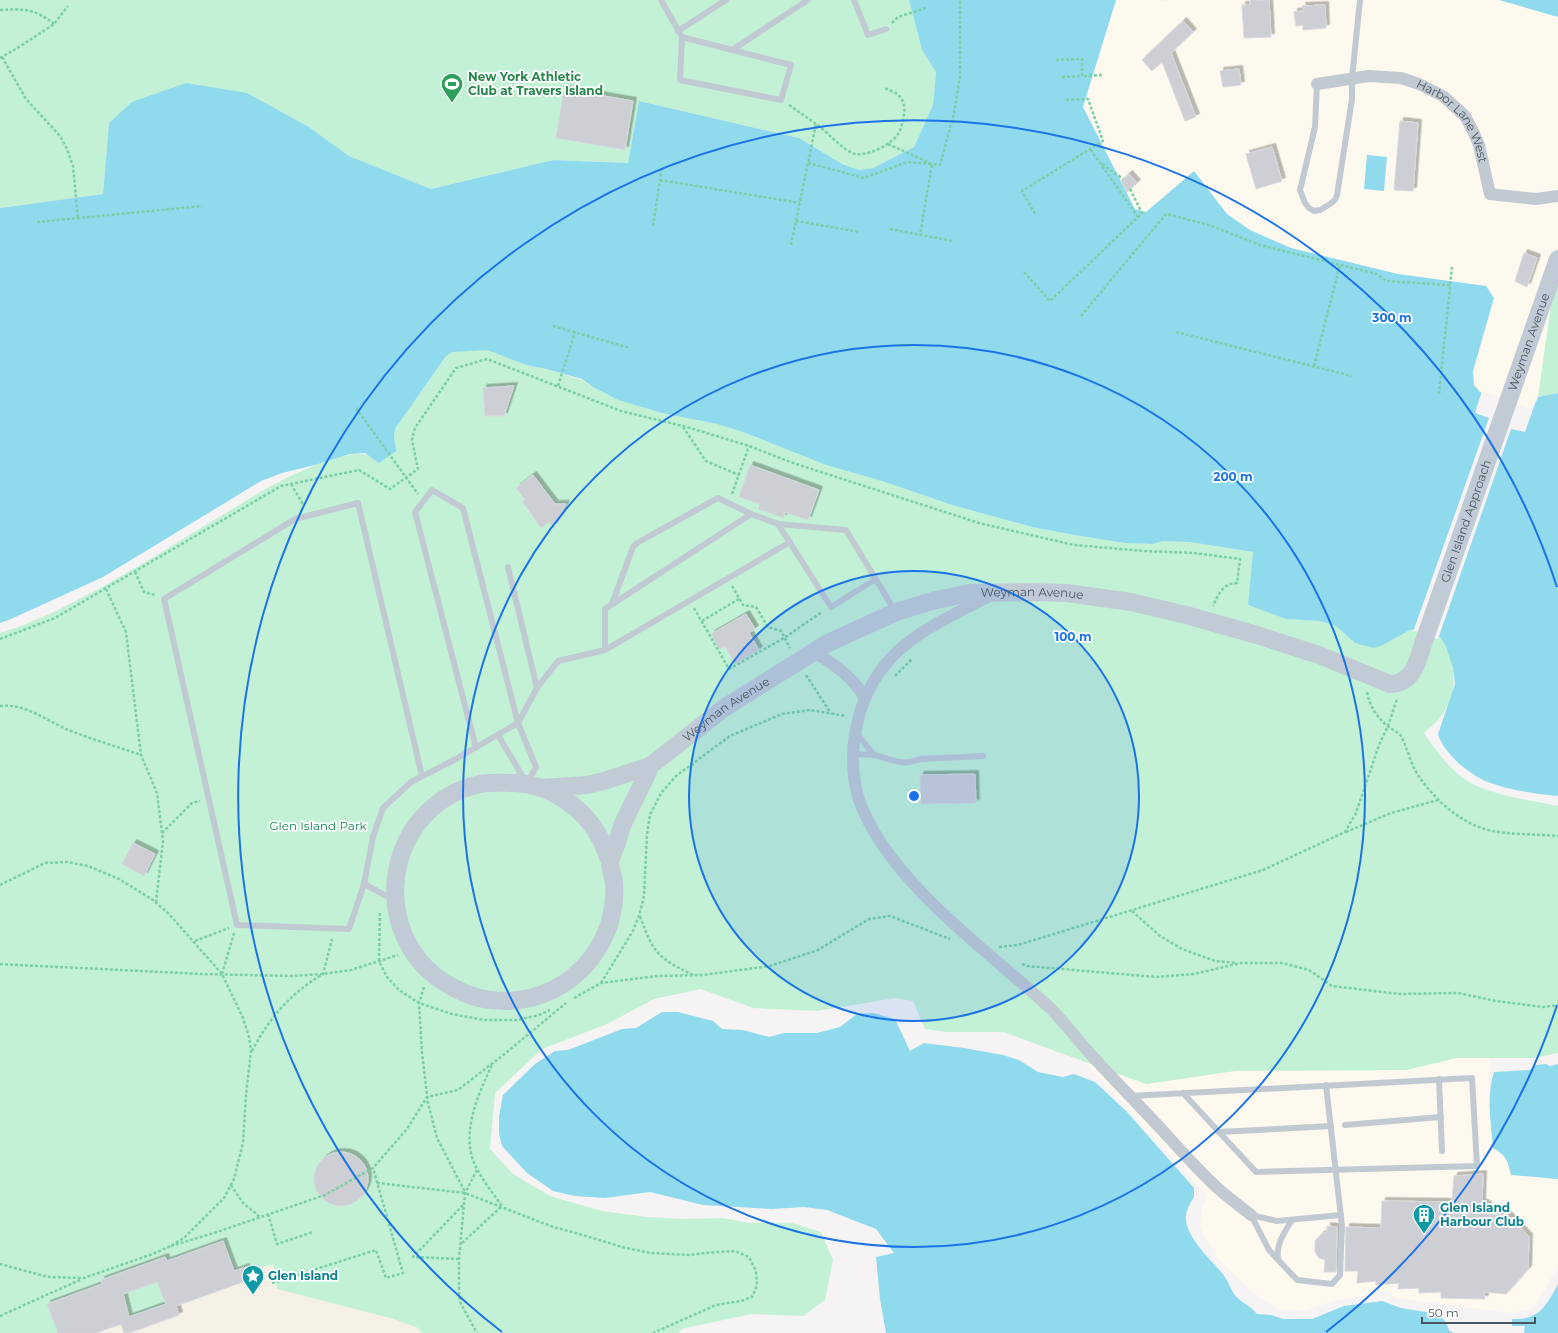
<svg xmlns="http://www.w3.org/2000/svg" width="1558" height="1333" viewBox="0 0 1558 1333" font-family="Montserrat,sans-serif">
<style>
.commercial{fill:#fdf9ef}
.green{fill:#c3f1d5}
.sand{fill:#f5f0e5}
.water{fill:#90daee}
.pier{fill:#f5f3f3}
.building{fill:#cdcfd5;stroke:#d7d9de;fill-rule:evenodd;filter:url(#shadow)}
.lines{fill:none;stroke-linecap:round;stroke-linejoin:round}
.path{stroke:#7ad0a6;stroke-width:2.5;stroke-dasharray:3 2;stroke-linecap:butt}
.lane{stroke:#c1cad2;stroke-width:6}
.street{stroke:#c1cad2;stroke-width:12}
.secondary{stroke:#c1cbd6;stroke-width:18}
.ring{fill:none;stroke:#1a73e8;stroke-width:2}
.labels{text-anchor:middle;stroke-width:3.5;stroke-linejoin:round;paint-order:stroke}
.leisure-label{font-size:12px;font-weight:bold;fill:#27864d;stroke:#fff;text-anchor:start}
.street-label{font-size:12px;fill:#4a5661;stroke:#fff}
.park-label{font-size:12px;fill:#17864f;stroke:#fff}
.culture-label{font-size:12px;font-weight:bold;fill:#0d838f;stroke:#fff;text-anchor:start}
.centre{fill:#1a73e8;stroke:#fff;stroke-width:2}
.ring-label{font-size:12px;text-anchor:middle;font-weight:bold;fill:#1a73e8;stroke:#fff;stroke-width:3.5;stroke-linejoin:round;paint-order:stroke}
</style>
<defs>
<filter id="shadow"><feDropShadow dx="3.5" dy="-3.5" stdDeviation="0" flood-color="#0004"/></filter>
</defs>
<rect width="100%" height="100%" fill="#f5f3f3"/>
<g class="commercial">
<polygon points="1116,0 1161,0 1165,2 1169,0 1499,0 1558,17 1558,271 1554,284 1538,397 1533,411 1480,392 1474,385 1473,371 1494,298 1486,286 1398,274 1291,248 1250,230 1227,214 1194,171 1146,212 1135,209 1083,107"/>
<polygon points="1457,1058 1490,1058 1490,1108 1493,1148 1503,1154 1509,1164 1512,1175 1558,1179 1558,1266 1536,1305 1529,1310 1511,1313 1394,1298 1389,1291 1372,1291 1371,1296 1338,1300 1304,1311 1277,1308 1253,1293 1218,1259 1200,1228 1201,1210 1207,1196 1085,1062 1146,1084 1235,1071 1406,1070"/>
</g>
<g class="green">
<polygon points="0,0 909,0 922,50 936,72 933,105 914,147 873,168 859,170 842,164 799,138 639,101 628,163 553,160 431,189 349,156 309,127 247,93 109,123 103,194 0,208"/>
<polygon points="1558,271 1558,393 1538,397 1554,284"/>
<path d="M471 350H487L526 365 546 369 582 380 593 387 618 400 662 413 717 424 746 433 826 465 885 482 952 505 1032 527 1074 535 1125 543 1153 544 1163 541 1190 542 1253 552 1286 619 1320 621 1336 626 1355 643 1383 645 1408 631 1415 629 1441 638C1458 667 1460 697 1435 723 1432 726 1427 729 1424 733 1436 750 1450 771 1469 782 1494 796 1530 800 1558 806V1053L1534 1058H1457L1406 1070 1235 1071 1146 1084 1003 1032H946L925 1029 913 1001 895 998 817 1011 753 1008 701 989 654 999 607 1024 542 1049 495 1093 490 1149 513 1174 550 1196 602 1211 647 1217 683 1219 723 1218 749 1223H792L821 1232 833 1260 825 1300 803 1316 752 1314 685 1328 677 1333H422L418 1328 393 1319 277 1289 273 1265 248 1270 251 1279 177 1307 179 1315 129 1333H124L110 1328 96 1333H0V633C36 622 69 605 102 587 145 563 187 536 229 511 246 501 262 490 279 482 296 473 353 446 370 456L396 451 394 436 395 429 446 356 453 352Z"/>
</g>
<g class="sand">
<polygon points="273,1265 277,1289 393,1319 418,1328 422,1333 129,1333 179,1315 176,1306 251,1279 248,1270"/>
<polygon points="121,1325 124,1333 96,1333"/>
</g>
<g class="water">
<path d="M909 0H1116L1083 107 1135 209 1146 212 1194 171 1227 214 1250 230 1291 248 1398 274 1486 286 1494 298 1473 371 1474 385 1480 392 1532 411 1538 397 1558 393V796C1537 794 1508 790 1488 782 1471 776 1443 753 1438 734L1455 684 1453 668 1446 647 1441 638 1415 629 1408 631 1383 645 1374 648 1355 643 1336 626 1320 621 1286 619 1248 605 1253 552 1190 542 1163 541 1153 544 1125 543 1074 535 1032 527 952 505 885 482 826 465 746 433 717 424 662 413 618 400 593 387 582 379 546 369 526 365 487 350 453 352 446 356 395 429 394 436 396 451 379 463 365 453 350 454 315 465 282 473 261 481 103 577 11 619 0 623V208L103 194 109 123 132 102 186 83 247 93 309 127 349 156 431 189 553 160 628 163 639 101 799 138 842 164 859 170 873 168 914 147 933 105 936 72 922 50Z"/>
<polygon points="1499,0 1558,0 1558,17"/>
<polygon points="1367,155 1387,157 1384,191 1364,189"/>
<path d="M662 1012H678L713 1021 722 1029 743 1030 769 1037 784 1033H817L840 1027 857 1014 873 1013 895 1019 910 1051 924 1043 964 1048 1003 1055 1019 1060 1038 1072 1063 1077 1074 1074 1095 1082 1127 1112 1194 1188V1197C1190 1203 1185 1212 1186 1220 1188 1239 1210 1259 1222 1273 1228 1280 1230 1288 1234 1294 1241 1303 1250 1305 1257 1314L1272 1315 1283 1319H1312L1344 1306 1382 1301 1401 1308 1438 1314 1445 1321 1449 1330 1453 1333H886L880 1299 876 1257 894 1253 876 1229 827 1210 804 1207 772 1209 703 1205 650 1192 605 1198 575 1196 553 1191 527 1173 502 1146 499 1134V1117L503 1095 535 1064 555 1051 568 1050 622 1029 636 1028Z"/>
<path d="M1546 1064 1550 1066 1558 1064V1179L1511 1175C1508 1161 1506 1155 1493 1148 1491 1123 1486 1097 1494 1072L1530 1070 1536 1065Z"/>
<path d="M1558 1284V1333H1524L1525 1326H1512V1319C1540 1320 1546 1306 1558 1284Z"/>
</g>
<polygon class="pier" points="1482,391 1531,409 1536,396 1538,395 1525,432 1511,429 1438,639 1415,631 1413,632 1489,418 1475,413"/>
<g class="building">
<polygon points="1250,0 1269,0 1271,37 1244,38 1242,5 1250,5"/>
<polygon points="1325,5 1326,28 1303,30 1303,25 1296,26 1294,12 1304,11 1302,6"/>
<polygon points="1183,21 1193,32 1171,53 1196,117 1185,121 1162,62 1152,71 1142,60"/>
<polygon points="1239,69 1241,85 1223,87 1220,71"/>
<polygon points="564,89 633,101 625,150 556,138"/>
<polygon points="1400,121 1418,123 1413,191 1394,190"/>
<polygon points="1272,147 1282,181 1256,189 1246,154"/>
<polygon points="1129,174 1137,183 1127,192 1121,181"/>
<polygon points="1524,253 1537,258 1527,287 1515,281"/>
<polygon points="514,386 504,416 485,416 483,388"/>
<polygon points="750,465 819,490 808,520 784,512 784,518 758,509 760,504 739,497"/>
<polygon points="533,475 555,504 566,504 553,527 549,522 541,528 522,501 525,500 516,488"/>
<polygon points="746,614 755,629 749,633 759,650 735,664 725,646 719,649 711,634"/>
<polygon points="975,774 976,803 921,804 920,775"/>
<polygon points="133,843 155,854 144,876 122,864"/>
<circle cx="341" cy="1179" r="27"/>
<polygon points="1483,1174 1482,1202 1488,1205 1487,1214 1508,1215 1529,1237 1528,1269 1506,1294 1484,1292 1485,1299 1441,1298 1441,1292 1419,1293 1419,1288 1398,1289 1399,1283 1376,1285 1376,1281 1357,1283 1358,1271 1345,1271 1346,1227 1381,1228 1382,1201 1452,1202 1454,1176"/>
<polygon points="1327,1226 1337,1227 1336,1272 1324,1272 1325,1260 1319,1258 1315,1252 1315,1241 1322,1234 1327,1232"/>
<path d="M223 1241 234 1271 246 1267 251 1279 176 1306 179 1315 129 1333H124L121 1324 96 1333H58L47 1304 102 1284 101 1280 165 1257 167 1261ZM157 1282 166 1304 129 1317 123 1294Z"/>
</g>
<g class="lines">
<g class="path">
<path d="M0 10C24 9 34 8 54 24"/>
<polyline points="892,23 898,17 926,8"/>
<polyline points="2,57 26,99 60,136 67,149 73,166 78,219"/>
<polyline points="0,58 19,47 54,24 68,6"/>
<polyline points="1056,60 1082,59 1082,76 1104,75"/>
<polyline points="1062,77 1082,76"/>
<path d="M789 105C799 112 809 119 819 126 828 133 844 151 855 154 868 156 891 145 898 134 902 128 903 120 904 114 905 108 904 101 900 97 896 92 889 90 884 88"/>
<polyline points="888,144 932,164 940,165 954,113 960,76 960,0"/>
<polyline points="808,163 864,178 907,162 932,164 920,235"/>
<polyline points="1102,164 1123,179"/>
<polyline points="660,180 800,203"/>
<polyline points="1130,189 1142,213 1138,217"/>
<polyline points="1035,214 1022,191 1103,141 1088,99 1064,100"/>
<polyline points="796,221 860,232"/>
<polyline points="37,222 202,206"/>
<polyline points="653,226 662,166"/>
<polyline points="890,229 952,241"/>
<polyline points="791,245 816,124"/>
<polyline points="1024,272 1050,301 1138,217 1090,149"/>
<polyline points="1081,316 1166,214 1209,225 1260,245 1377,274 1386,281 1450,285"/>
<polyline points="553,326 630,348"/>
<polyline points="1176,332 1352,376"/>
<polyline points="1314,366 1340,265"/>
<polyline points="558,386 575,332"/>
<polyline points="1439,394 1452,267"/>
<polyline points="356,408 418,494"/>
<polyline points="683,427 706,461 739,475"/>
<polyline points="291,484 304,506"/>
<polyline points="732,494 749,446"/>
<polyline points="135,572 144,592 155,595"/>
<polyline points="732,586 743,605 756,607 768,627 781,631 790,648"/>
<polyline points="106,589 126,632 141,755 157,793 163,841 156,902"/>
<polyline points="694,608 729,669 784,638 822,612"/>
<polyline points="702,621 739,599"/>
<path d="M0 639 55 618 281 486 359 470 390 489 418 469 412 440 415 428 456 368 487 359 621 411 687 427 749 446 793 463 979 523 1074 545 1144 551 1194 553 1240 559 1237 583C1223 583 1218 595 1213 606"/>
<polyline points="806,675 830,712"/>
<polyline points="895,676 912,659"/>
<path d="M1367 692C1370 707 1377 718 1389 727 1393 730 1398 732 1401 736 1408 749 1410 763 1418 775 1435 800 1459 822 1488 830 1509 835 1536 834 1558 836"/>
<path d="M0 706C26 703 48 722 71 731 94 740 118 747 141 755"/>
<polyline points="1346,832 1391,813 1438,800"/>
<polyline points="162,833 192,803 200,801"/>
<polyline points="0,885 45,863 67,862 88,866 119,879 153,900 169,914 222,974 243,1018 249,1037 251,1051 246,1095 243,1143 234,1179 224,1198 185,1237 171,1246 150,1255 84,1278 48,1277 0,1264"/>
<polyline points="1132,911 1160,936 1182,949 1215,961 1237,963"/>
<polyline points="380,913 379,961 387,977 399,990 419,1003 452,1014 484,1020 517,1020 539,1015 550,1010"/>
<path d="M640 916C653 953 658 958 693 975"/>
<polyline points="195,941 229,928"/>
<polyline points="999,947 1018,945 1263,870 1345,832 1356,813 1379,745 1388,726 1397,699"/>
<polyline points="0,964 201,974 292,976 323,974 351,970 398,955"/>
<polyline points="1022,964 1027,966 1156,977 1194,974 1241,963 1282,963 1309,970 1332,986 1400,994 1458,993 1496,1001 1543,1007 1558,1005"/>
<polyline points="222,974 234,933"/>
<polyline points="601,983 633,931 639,916 644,896 647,834 650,815 661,793 676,776 730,736 782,714 810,710 846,716"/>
<polyline points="424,987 419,1003 422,1053 428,1103 437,1138 465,1192"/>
<polyline points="574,998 601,983 657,976 702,975 770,966 818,950 869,919 890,916 950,939"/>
<path d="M252 1051C269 1018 291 993 323 974L332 939"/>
<polyline points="477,1170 465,1193 459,1259 459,1289 460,1302 477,1333"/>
<polyline points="377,1183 465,1193 553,1227 576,1233 622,1247 650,1253 689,1255 716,1252 735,1251 749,1257 756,1271 757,1286 752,1297 741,1301 716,1305 653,1333"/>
<polyline points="231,1185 243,1203 260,1217"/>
<polyline points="268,1214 277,1244 313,1232"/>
<path d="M462 1243 502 1206C494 1195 485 1183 478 1171 458 1137 478 1094 493 1063"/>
<polyline points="171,1246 217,1232 325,1195 373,1168 407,1129 427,1097 458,1090 507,1052 566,1003"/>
<polyline points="459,1259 413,1257 464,1204"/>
<polyline points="272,1283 376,1250 386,1278 403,1273 373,1168"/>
<polyline points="0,1316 82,1279"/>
</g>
<g class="lane">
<polyline points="661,0 682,37 680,80 781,100 791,65 682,37"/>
<polyline points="854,0 868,35 886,29"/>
<polyline points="678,31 726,0"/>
<polyline points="732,50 808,0"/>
<polyline points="1317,84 1315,127 1300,190 1305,203 1309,208 1314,211 1320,210 1330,204 1335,200 1337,195 1352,99 1352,78 1360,0"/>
<polyline points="778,524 831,607 876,579"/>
<polyline points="508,567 537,688"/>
<polyline points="612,604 633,547 637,543 718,498 751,514"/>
<polyline points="605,650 790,542"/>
<polyline points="856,733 874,755"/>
<polyline points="476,748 415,512 432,490 463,508 518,723 536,767 527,784 498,735"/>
<path d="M852 754C859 755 867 754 874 755 893 759 901 767 920 759L983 756"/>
<polyline points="364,884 349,929 237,925 164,599 295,519 358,503 422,776"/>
<polyline points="394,900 364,884 373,837 383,808 411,782 454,760 518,723 537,688 558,661 605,650 605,609 751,514 778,524 846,530 895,611"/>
<polyline points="1439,1079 1442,1151"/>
<polyline points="1130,1096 1472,1078 1477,1166 1256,1172 1183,1093"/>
<polyline points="1345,1125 1441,1117"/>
<polyline points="1219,1132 1331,1126"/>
<polyline points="1251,1215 1269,1250 1297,1280 1332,1284 1340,1275 1342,1226 1326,1085"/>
<polyline points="1251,1215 1277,1221 1341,1215"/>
<path d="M1278 1259C1276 1244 1284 1233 1292 1220"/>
</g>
<g class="street">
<path id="s1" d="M1317 84 1369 76 1401 78 1419 84 1443 96 1465 116 1473 131 1479 145 1490 194 1536 199 1558 196"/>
<path d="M991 595C958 613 921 628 894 655 874 675 861 702 856 729 852 748 852 765 855 784 871 869 989 951 1050 1008 1066 1024 1080 1043 1095 1059 1117 1083 1140 1106 1162 1130 1181 1150 1200 1173 1221 1191 1230 1199 1241 1207 1251 1215"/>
<path d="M814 652C835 665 853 677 865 698"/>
</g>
<g class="secondary">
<path id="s2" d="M541 788 587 785 604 781 650 766 724 708 828 643 896 612 932 601 970 593 1032 592 1067 593 1131 602 1186 615 1257 635 1319 655 1390 684C1414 684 1418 659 1424 641L1558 259"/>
<path d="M610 862C607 855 605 847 601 840 585 808 551 785 516 783 503 783 492 782 480 784 381 806 364 942 454 988 474 999 496 1003 519 1000 551 996 580 977 597 950 610 930 616 905 614 882 613 876 610 868 610 862 611 856 615 849 617 843 619 837 620 830 623 824 631 805 642 787 650 766"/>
</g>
</g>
<circle cx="914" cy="796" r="225" fill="#1a73e8" fill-opacity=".12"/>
<g class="ring">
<circle cx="914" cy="796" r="225"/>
<circle cx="914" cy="796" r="451"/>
<path d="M1557 1005A676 676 0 0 1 1326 1332M502 1332A676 676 0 1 1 1557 587"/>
</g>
<defs>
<g id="stadium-pin" transform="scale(1.15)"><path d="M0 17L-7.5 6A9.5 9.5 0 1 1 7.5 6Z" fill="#2e9e5b" stroke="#fff"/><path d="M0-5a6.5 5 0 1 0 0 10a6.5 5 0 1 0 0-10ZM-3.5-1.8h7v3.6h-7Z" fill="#fff"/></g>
<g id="building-pin" transform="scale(1.15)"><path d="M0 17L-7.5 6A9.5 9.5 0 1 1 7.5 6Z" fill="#0f9aa8" stroke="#fff"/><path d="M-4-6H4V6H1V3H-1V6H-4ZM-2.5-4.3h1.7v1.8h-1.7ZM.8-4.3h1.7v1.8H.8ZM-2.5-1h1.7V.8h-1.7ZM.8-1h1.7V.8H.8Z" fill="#fff"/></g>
<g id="sight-pin" transform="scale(1.15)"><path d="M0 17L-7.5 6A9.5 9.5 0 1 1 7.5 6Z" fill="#0f9aa8" stroke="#fff"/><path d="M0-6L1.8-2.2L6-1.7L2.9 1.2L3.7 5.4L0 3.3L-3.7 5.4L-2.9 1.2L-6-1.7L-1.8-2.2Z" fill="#fff"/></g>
</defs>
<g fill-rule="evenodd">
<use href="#stadium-pin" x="452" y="84"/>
<use href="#building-pin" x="1424" y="1215"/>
<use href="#sight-pin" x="253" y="1276"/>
</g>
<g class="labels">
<g class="leisure-label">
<text x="468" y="81">New York Athletic<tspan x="468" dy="14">Club at Travers Island</tspan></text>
</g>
<g class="street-label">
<text dy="4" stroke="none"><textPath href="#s1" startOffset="156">Harbor Lane West</textPath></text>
<text dy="4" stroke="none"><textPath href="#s2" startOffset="1290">Weyman Avenue</textPath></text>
<text dy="4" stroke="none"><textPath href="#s2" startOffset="1100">Glen Island Approach</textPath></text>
<text dy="4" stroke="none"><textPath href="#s2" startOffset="542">Weyman Avenue</textPath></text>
<text dy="4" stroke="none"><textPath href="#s2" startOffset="207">Weyman Avenue</textPath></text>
</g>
<g class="park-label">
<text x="318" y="830">Glen Island Park</text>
</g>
<g class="culture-label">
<text x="1440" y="1212">Glen Island<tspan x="1440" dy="14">Harbour Club</tspan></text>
<text x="268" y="1280">Glen Island</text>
</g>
</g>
<circle cx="914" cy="796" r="6" class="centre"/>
<g class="ring-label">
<text x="1392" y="322">300 m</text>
<text x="1233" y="481">200 m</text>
<text x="1073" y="641">100 m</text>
</g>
<path d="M1422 1317v6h113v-6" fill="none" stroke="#4a5661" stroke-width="2"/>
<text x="1428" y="1317" font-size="12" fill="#4a5661" stroke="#ffffff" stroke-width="3" paint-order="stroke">50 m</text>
</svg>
